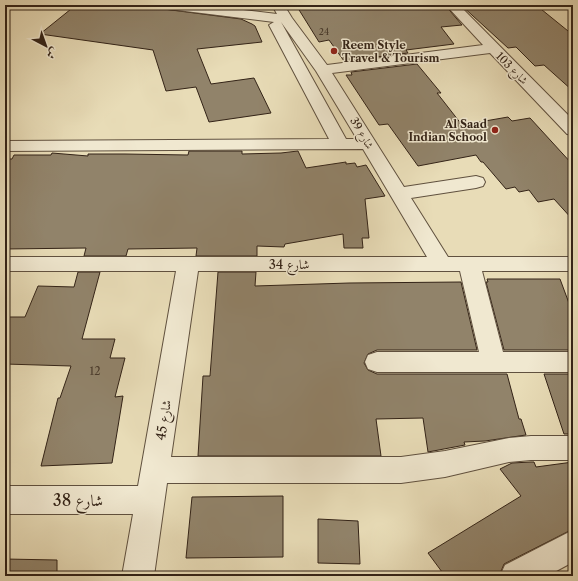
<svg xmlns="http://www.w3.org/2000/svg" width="578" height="581" viewBox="0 0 578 581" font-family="'Libre Caslon Text',Amiri,serif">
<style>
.building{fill:#91836a;stroke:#332317}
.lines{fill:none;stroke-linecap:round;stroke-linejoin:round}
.minor-casing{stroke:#60513f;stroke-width:2}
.minor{fill:#f0e8d0;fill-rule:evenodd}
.poi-dot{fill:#8f2418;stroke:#f0e8d0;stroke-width:1.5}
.labels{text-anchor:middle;stroke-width:3;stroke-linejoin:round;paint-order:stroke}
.far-number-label{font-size:9px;fill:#4a3b2c}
.far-poi-label{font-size:11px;font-weight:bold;fill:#332317;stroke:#f0e8d0;text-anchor:start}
.far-street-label{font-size:11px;fill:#332317;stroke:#f0e8d0}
.number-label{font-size:11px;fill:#4a3b2c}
.street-label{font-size:13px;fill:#332317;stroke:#f0e8d0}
.near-street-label{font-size:16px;fill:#332317;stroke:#f0e8d0}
</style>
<rect width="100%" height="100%" fill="#e8dcb7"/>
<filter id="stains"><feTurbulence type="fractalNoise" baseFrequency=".005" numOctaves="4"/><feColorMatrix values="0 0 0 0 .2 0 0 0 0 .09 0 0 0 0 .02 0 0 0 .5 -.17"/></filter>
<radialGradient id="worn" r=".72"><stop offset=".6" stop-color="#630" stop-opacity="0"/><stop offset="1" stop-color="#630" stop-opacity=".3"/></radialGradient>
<g class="building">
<polygon points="76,5 125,5 148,7 241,19 252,24 255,26 262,42 197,49 211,84 254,78 271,113 209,122 196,87 166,91 153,50 40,34"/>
<polygon points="296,5 445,5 462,25 441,27 454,44 406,50 408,53 344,61 329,40 319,42"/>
<polygon points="461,5 536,5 573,35 573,91 544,65 535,66 516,47 508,48"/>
<polygon points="417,64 441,93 437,93 462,125 508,117 512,121 530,118 573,165 573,220 554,199 538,202 529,190 519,192 515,187 506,189 483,162 481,162 476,155 418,166 388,124 379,125 346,75 352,75 351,72"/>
<polygon points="189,151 242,151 242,154 281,153 298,151 306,168 346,162 346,164 355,163 357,167 366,165 385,196 365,199 369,238 362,238 363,248 344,248 343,234 285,244 284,247 257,246 257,256 196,256 197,248 128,249 126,256 84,256 86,248 5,249 5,159 12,159 14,155 51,155 52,153 88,156 88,154 125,154 188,155"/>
<polygon points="78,272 100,272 82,339 115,339 110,358 125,358 115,397 123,396 112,463 41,466 58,398 60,398 71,366 5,364 5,317 25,317 38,286 74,287"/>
<polygon points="218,272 256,272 255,286 349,283 461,282 477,350 377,350 368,354 364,363 368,370 377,374 507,374 519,419 521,419 526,435 485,441 464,442 465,445 428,452 423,418 376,419 381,456 198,456 203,376 210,376"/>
<polygon points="487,279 560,279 573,314 573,350 504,350 486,282 488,282"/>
<polygon points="544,374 573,374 573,434 564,434"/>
<polygon points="531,462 534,462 536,467 573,462 573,529 504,564 499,576 445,576 428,553 521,496 500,469 512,463"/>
<polygon points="283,496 283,557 186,558 192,497"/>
<polygon points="318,519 358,521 360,564 318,563"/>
<polygon points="5,559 57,560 57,576 5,576"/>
</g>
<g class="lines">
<g class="minor-casing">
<g id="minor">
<path d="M163 5H201L277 14 272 5H284L292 18 327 65 483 45 446 5H459L573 120V135L567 134 490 53 332 73 404 187 476 176 483 178 485 182 483 186 476 188 411 198 448 257H573V271H482L503 352H573V372H377L368 369 365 362 368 355 377 352H479L460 271H198L171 457H401L445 451 509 438 531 436H573V460H531L509 462 445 477 401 483H167L154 576H122L133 514H5V486H138L176 271H5V257H427L363 149 5 151V141L329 139 269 25 274 22 169 9 164 8ZM281 22 316 71 357 139H346Z"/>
<polygon points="573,530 573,562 547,576 500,576 505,565"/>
</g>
</g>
<use href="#minor" class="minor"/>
</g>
<g class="poi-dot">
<circle cx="334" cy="51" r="4"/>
<circle cx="495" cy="130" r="4"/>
</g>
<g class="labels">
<g class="far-number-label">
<text x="324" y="35">24</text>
</g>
<g class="far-poi-label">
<text x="342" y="49">Reem Style<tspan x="342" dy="13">Travel &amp; Tourism</tspan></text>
<text x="487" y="128" text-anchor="end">Al Saad<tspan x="487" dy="13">Indian School</tspan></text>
</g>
<g class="far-street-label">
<text transform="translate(512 68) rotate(45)" y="4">شارع 103</text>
<text transform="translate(362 133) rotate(59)" y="4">شارع 39</text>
</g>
<g class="number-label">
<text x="95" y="375">12</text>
</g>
<g class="street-label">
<text x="289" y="269">شارع 34</text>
<text transform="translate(163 420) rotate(-81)" y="5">شارع 45</text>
</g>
<g class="near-street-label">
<text x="78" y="506">شارع 38</text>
</g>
</g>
<rect width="578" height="581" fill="none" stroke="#e8dcb7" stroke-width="20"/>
<rect x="6" y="6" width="566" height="569" fill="none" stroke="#332317" stroke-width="2"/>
<rect x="10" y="10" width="558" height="561" fill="none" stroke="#332317"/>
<g transform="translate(46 46) rotate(139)" stroke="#f0e8d0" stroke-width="3" paint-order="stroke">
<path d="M0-3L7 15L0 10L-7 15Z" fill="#332317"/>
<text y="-6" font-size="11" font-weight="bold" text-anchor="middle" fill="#332317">ش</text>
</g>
<rect width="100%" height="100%" filter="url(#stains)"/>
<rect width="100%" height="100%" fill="url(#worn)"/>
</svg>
